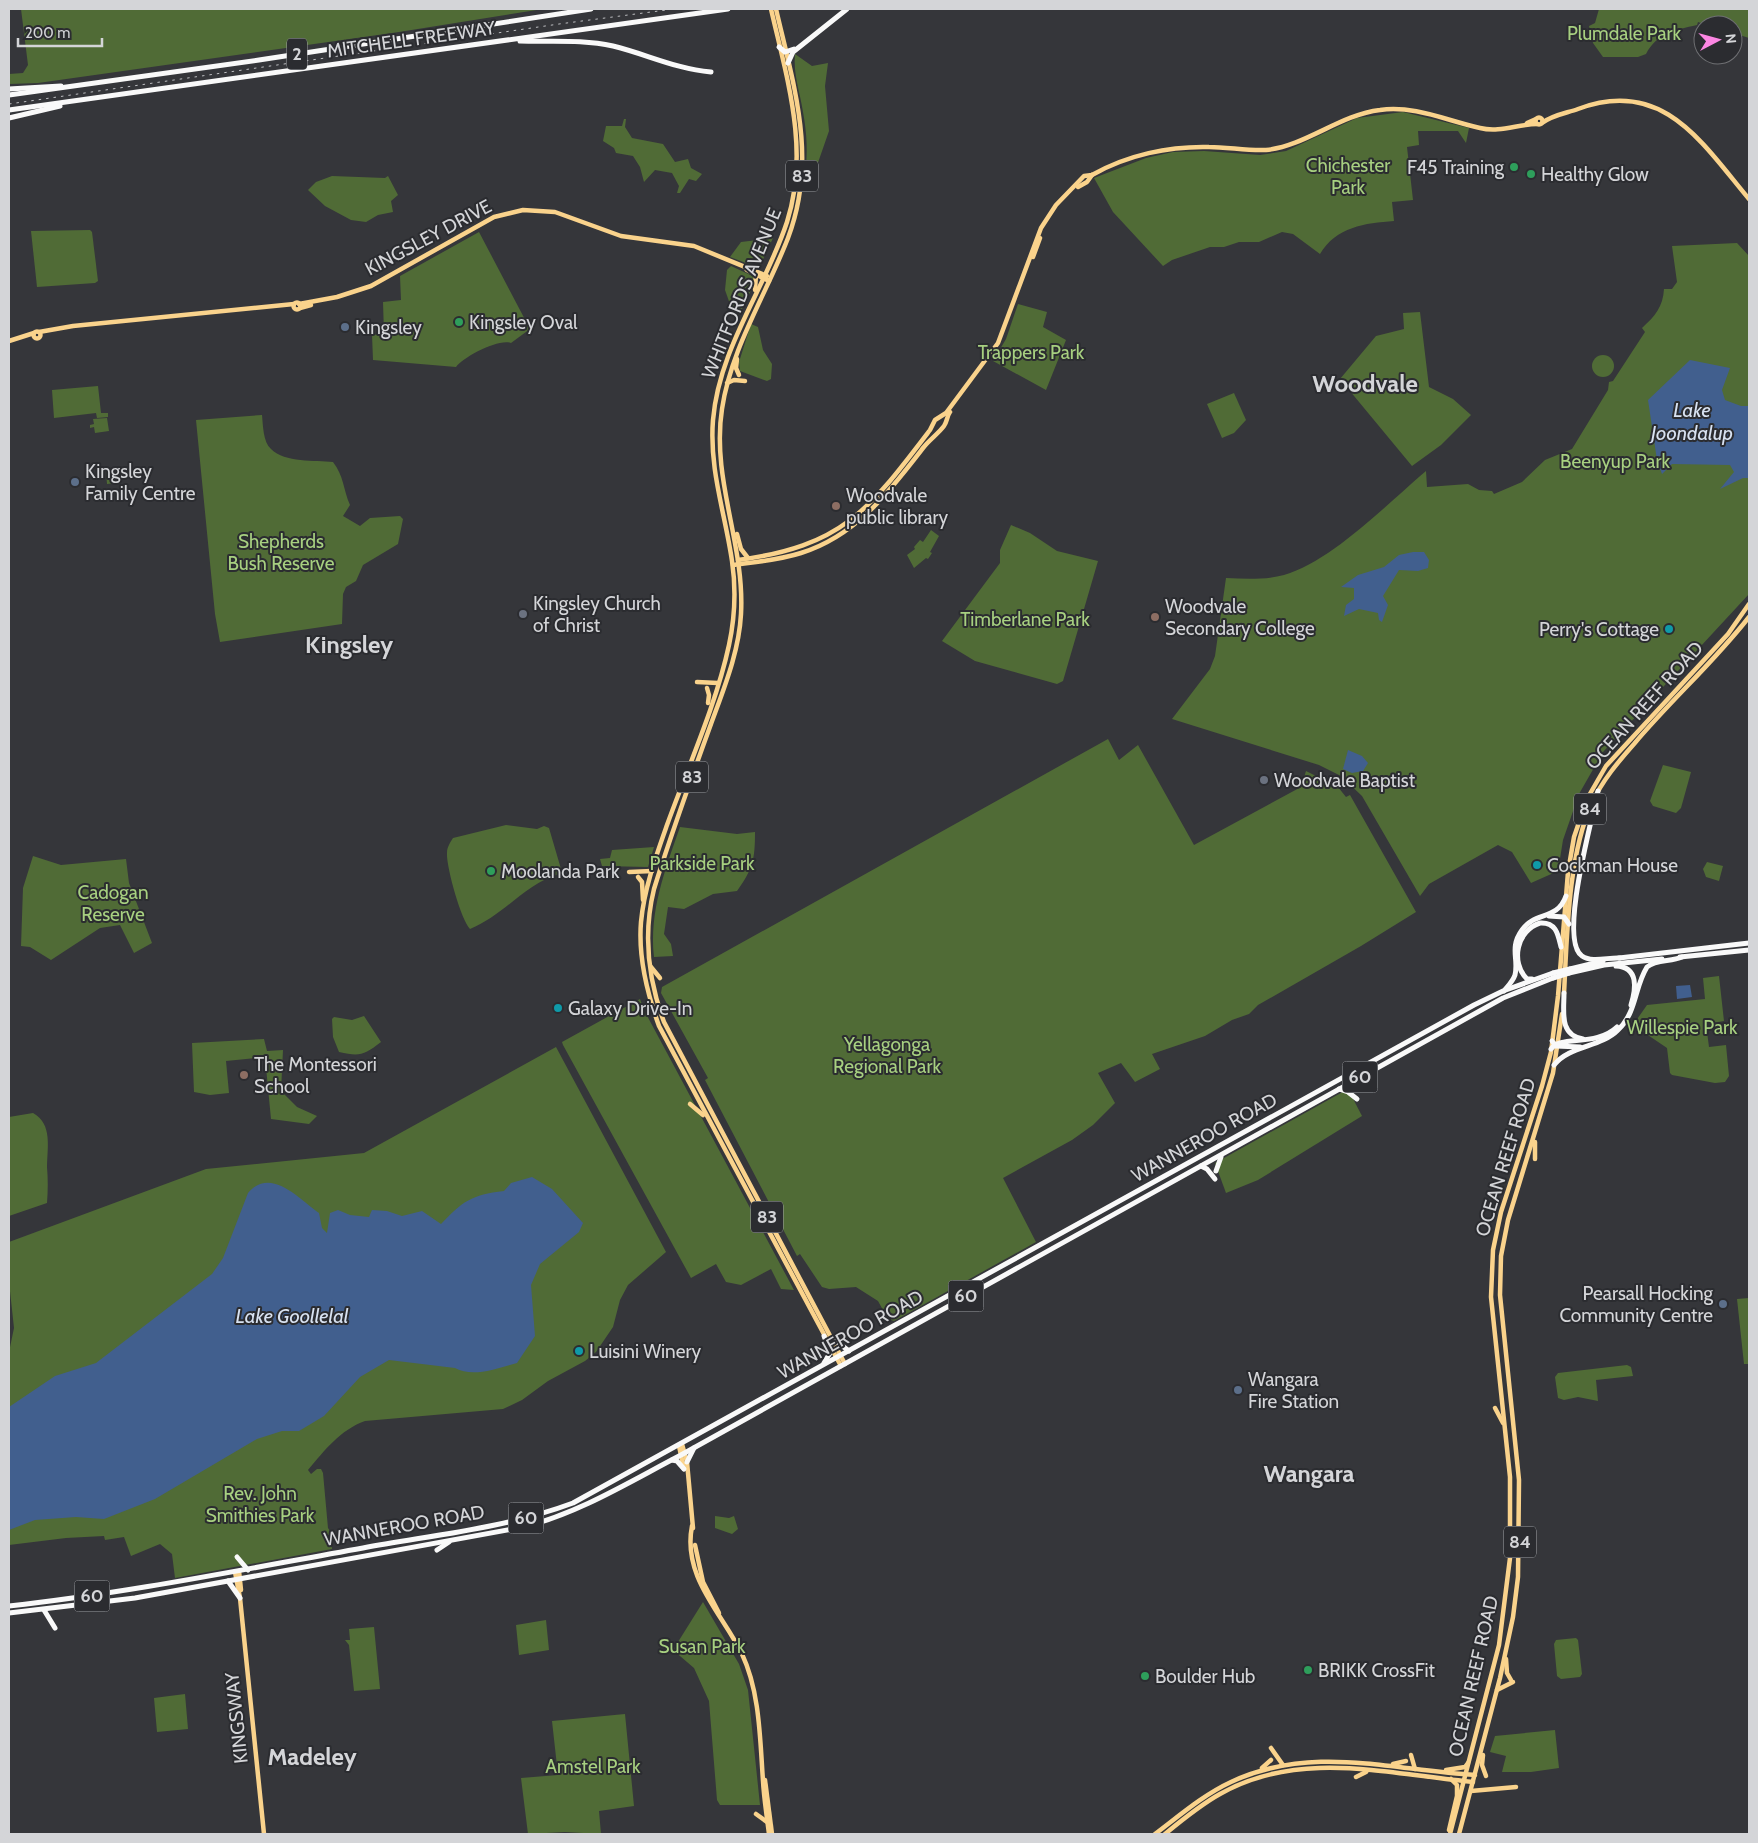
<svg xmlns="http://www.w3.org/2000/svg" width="1758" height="1843" viewBox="0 0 1758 1843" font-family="Cabin,sans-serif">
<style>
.green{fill:#506b36}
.water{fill:#415f8e}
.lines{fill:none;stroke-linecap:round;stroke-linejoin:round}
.major{stroke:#fad38c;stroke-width:4.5}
.highway{stroke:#f9f9f9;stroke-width:5}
.rail{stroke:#bdbec1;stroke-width:1;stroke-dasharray:2.5 5;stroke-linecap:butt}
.highway-bridge{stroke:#f9f9f9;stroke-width:5}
.leisure-dot{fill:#2e9e5b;stroke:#2b2c30;stroke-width:2}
.service-dot{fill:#5c6f8a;stroke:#2b2c30;stroke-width:2}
.education-dot{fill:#8d6e63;stroke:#2b2c30;stroke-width:2}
.worship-dot{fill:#6b7280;stroke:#2b2c30;stroke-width:2}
.culture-dot{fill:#0f9aa8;stroke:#2b2c30;stroke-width:2}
.labels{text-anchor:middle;stroke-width:4;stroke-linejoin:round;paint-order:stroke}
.shield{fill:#2b2c30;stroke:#a1a2a6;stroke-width:1}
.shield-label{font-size:18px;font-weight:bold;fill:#d4d5d8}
.park-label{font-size:19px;fill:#a7d080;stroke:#2b2c30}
.street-label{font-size:19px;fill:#d4d5d8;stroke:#2b2c30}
.poi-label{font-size:19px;fill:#d4d5d8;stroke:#2b2c30;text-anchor:start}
.water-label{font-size:20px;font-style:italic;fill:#d8e2f1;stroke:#2b2c30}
.district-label{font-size:24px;font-weight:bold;fill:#d4d5d8;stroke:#2b2c30}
</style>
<rect width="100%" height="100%" fill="#35363a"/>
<g class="green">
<polygon points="21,9 543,9 399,32 38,83 9,84 9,74 23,73 28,65"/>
<path d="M1599 9H1749V38L1733 33V25H1707L1698 22 1697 25C1675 30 1657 33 1646 54L1638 57H1603L1593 43 1589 26 1595 23Z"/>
<path d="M795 54 812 66 828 63 825 86 829 131 813 177 805 175C808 153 807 134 803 112 800 92 793 74 795 54Z"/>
<path d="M1403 112 1469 128 1466 143 1458 131H1418L1419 145 1407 147 1413 200 1392 202 1394 221C1365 223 1336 227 1320 254L1293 234 1282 232 1259 242H1239L1224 247H1210L1172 260 1163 266 1113 212 1094 178 1146 158 1173 152 1204 151 1260 155 1286 151 1357 118Z"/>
<polygon points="624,119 626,119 625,127 632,138 663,144 675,162 688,159 691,168 702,174 696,181 689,179 680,193 677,193 679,186 672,173 655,170 644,182 640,167 633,156 616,153 614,148 603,141 606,126 622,126"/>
<polygon points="332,176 385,178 388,176 398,195 391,201 393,212 378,215 366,222 351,220 325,206 308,190 316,182"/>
<polygon points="90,230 92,232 98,281 95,283 37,287 31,231"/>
<path d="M479 232 530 329 511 343C499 338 463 357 456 367L373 360 372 335 384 334 383 302 401 300 400 276Z"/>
<polygon points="773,238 759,268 730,257 741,242"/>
<path d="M1737 243 1749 256V594L1603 752 1579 794 1563 840 1558 871 1531 883 1512 852 1498 845 1429 884 1420 896 1362 796 1341 776 1319 765 1172 719 1210 669 1215 656 1226 578C1245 579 1265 580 1284 575 1332 561 1387 504 1426 471L1427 487 1468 484 1479 490 1492 491 1494 494 1522 482 1545 460 1572 449 1608 390 1609 382 1613 381 1645 332 1642 328C1655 316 1663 307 1664 289H1672L1677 282 1672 246Z"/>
<polygon points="731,266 757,278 736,321 725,290 727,270"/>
<polygon points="1018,304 1047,312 1043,327 1066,340 1046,390 993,361 1006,339"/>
<polygon points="1420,312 1429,387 1453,399 1471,415 1441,445 1412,466 1340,379 1376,336 1404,329 1403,313"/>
<polygon points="751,324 758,327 763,350 772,364 771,379 767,381 740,371 739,362"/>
<circle cx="1603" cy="366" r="11"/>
<polygon points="98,386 101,413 108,413 108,417 97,418 96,413 54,418 52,390"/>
<polygon points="1234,393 1246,420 1234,433 1222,438 1207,404"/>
<path d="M262 415C263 425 263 442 271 449 285 463 315 460 333 462 344 476 343 489 350 505L343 516 360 526 370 518 400 516 403 519 398 544 363 565 356 581 346 587 343 594 342 624 220 642 215 614 196 420Z"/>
<polygon points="107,418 109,431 95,433 94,427 90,428 90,425 94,424 93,419"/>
<polygon points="115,470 116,483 107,484 106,471"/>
<polygon points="1011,525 1030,533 1057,551 1098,561 1063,681 1057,684 975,661 942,641 1000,563 1000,550"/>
<polygon points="931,530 939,536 930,552 932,553 928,559 926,558 914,568 907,555 915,549 914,547 920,540 923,542"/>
<polygon points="1108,739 1119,760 1138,745 1194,845 1301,787 1306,771 1338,787 1346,797 1350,795 1416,912 1361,946 1258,1005 1249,1014 1232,1020 1205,1036 1152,1054 1160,1069 1135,1082 1121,1063 1098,1073 1115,1103 1093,1125 1072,1140 1003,1178 1036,1242 894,1321 888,1319 878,1301 856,1287 829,1289 822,1287 800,1254 797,1256 705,1080 708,1078 661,993 662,987"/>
<polygon points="1663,765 1691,772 1681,808 1676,813 1653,806 1650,801"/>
<path d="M506 825 537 829 544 826 549 828 561 869 559 874C525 884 503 916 470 929 461 920 446 866 447 853 447 847 450 843 453 838Z"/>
<path d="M680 827 737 834 755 832C755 859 753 869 737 891L713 894 684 909 668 907 664 934 671 944 673 956 654 957C649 911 665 870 680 827Z"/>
<polygon points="654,847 648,867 602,866 600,859 610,858 612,850"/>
<polygon points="33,856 61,865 126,859 129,883 152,943 134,953 120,925 100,928 51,960 30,947 21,946 23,888"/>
<polygon points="1707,862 1723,866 1719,881 1706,877 1703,869"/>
<polygon points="1719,976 1724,1021 1706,1024 1709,1047 1726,1045 1729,1076 1725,1082 1715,1083 1672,1075 1670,1073 1667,1048 1633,1025 1647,1005 1705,999 1703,978"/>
<polygon points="640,999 644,1010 794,1290 781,1289 771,1269 741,1285 726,1282 716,1264 691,1278 563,1045 562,1042"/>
<path d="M364 1016 381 1042C364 1055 360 1057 339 1052L333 1037 332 1019 334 1017 352 1020Z"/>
<polygon points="264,1039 267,1051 283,1050 281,1091 297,1107 317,1116 309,1124 271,1119 265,1057 226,1061 229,1093 210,1095 194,1092 192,1043"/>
<path d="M556 1047 666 1252 628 1285 620 1300 613 1327 596 1352 585 1361 548 1381 522 1400 503 1409 365 1421C340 1430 325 1450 308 1470L311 1474 317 1469H321L323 1473 328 1528 330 1531 332 1549 175 1578 172 1554 160 1544 131 1556 124 1537 105 1540 104 1536 66 1538 9 1545V1352L14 1328 9 1282V1242L206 1169 364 1153Z"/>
<polygon points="1348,1089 1362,1116 1258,1180 1226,1193 1215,1163"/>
<path d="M33 1113C53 1124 47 1148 47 1167 48 1179 48 1190 47 1203L9 1216V1117Z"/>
<polygon points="1749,1298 1749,1364 1744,1364 1737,1299"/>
<polygon points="1627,1365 1631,1367 1633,1376 1596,1380 1598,1401 1578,1397 1564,1400 1558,1398 1555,1377 1558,1373"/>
<polygon points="715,1516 729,1518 734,1516 738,1529 732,1534 715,1528"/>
<polygon points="703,1602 739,1664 748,1690 760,1805 720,1805 717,1800 709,1701 694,1668 673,1650"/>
<polygon points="546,1620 549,1650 519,1655 516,1625"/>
<polygon points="374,1627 380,1689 354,1691 349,1645 345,1640 350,1640 349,1629"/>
<polygon points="1576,1638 1578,1640 1582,1674 1580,1677 1561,1679 1557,1676 1554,1644 1556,1640"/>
<polygon points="185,1694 188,1729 157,1732 154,1698"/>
<polygon points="625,1714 634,1806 599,1811 601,1834 565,1832 528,1834 521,1778 558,1775 552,1721"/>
<polygon points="1555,1730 1559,1768 1531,1772 1502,1772 1506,1756 1490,1752 1495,1736"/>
</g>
<g class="water">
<polygon points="1690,360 1730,368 1722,390 1725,400 1741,406 1749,406 1749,478 1743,478 1720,489 1734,472 1730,465 1672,464 1662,474 1657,460 1648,400"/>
<polygon points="1413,552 1424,552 1429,560 1428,568 1418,571 1399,570 1383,596 1388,605 1382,622 1379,620 1378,613 1359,609 1344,616 1346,605 1354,599 1354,588 1341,587 1358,575 1384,567 1399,555"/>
<polygon points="1348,750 1362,756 1368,763 1363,771 1352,773 1343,769"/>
<polygon points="1690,985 1692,997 1677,999 1676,986"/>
<path d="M532 1177 552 1189 583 1223 579 1232 540 1264 531 1285 535 1336 517 1363C498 1368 473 1378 455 1368L389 1360 360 1377 324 1416 299 1431H282L257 1439 155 1499 104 1519 76 1517 35 1520 9 1530V1407L55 1376 96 1363 212 1274 223 1258 248 1193C271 1166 299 1199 319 1213L322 1228 327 1233 330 1213 338 1210 350 1215 369 1217 372 1210 387 1211 402 1216 422 1211 441 1224C463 1201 471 1195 504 1191L511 1183Z"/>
</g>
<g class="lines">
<g class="major">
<path d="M771 9C787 79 810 150 787 222 765 289 719 348 713 420 709 469 725 513 732 561 736 588 735 617 729 645 716 705 688 767 667 825 656 856 644 889 641 922 638 958 647 993 659 1026L841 1366"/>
<path d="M776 9C794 87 818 159 788 238 766 295 731 348 722 409 711 479 745 544 741 614 739 652 724 688 711 724 691 779 671 834 654 889 643 934 648 979 664 1022L845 1364"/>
<circle cx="1539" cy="121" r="3.5"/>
<polyline points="1527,123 1536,119"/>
<path d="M1542 123C1552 115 1567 113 1578 109 1663 77 1702 143 1749 199"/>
<polyline points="1078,187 1087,182 1092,175"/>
<polyline points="1033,257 1040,238"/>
<polyline points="747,270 769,281"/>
<polyline points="755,290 756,274"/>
<circle cx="297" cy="306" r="3.5"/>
<polyline points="299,304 337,297 371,286 494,217 523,210 555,212 621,236 694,246 767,276"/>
<polyline points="300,308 311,305"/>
<circle cx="37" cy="335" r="3.5"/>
<polyline points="39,332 73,326 294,304"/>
<polyline points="9,341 34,333"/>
<polyline points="737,359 736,368 739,375"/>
<polyline points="727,383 734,380 745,381"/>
<polyline points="737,534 741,549 748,558"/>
<path d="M738 560C843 546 869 510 930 430L935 420 946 413 998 343 1041 228 1056 205 1084 176 1092 175C1127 155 1169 146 1209 147 1228 147 1247 151 1266 150 1306 146 1339 115 1380 110 1414 105 1448 121 1480 128 1500 133 1518 124 1537 124"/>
<path d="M733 565C756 562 779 560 801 553 856 536 889 492 923 448 929 440 939 433 944 426 947 422 947 416 950 412"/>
<polyline points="697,682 718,683"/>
<polyline points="707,688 709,695 708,703"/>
<polyline points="629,872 652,871"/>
<polyline points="638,877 642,882 643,900"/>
<polyline points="651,967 660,978"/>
<path d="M1564 994C1567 936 1568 855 1592 803 1602 781 1618 762 1634 744 1671 700 1714 662 1749 617"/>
<polyline points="690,1104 703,1115"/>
<polyline points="1535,1142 1535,1159"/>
<polyline points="1495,1408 1503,1423"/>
<polyline points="682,1444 687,1462 693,1528"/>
<polyline points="679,1446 684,1469"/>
<path d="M692 1526C682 1577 722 1613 742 1654 760 1692 760 1740 763 1781 764 1799 767 1817 769 1834"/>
<polyline points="695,1545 703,1582 719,1613"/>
<polyline points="239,1571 241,1590"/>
<polyline points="235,1572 240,1598 264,1834"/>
<polyline points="1506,1659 1507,1673 1511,1680"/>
<polyline points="1497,1690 1513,1682"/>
<polyline points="1271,1748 1283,1765"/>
<polyline points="1411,1755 1415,1769"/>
<polyline points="1483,1755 1482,1765 1486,1776"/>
<polyline points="1393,1764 1406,1761"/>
<polyline points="1262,1768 1271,1760"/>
<polyline points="1446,1770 1465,1767 1468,1763"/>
<polyline points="1356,1777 1366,1772"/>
<polyline points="765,1780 772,1834"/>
<polyline points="1471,1791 1516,1787"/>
<polyline points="756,1814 767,1822"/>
<polyline points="1449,1830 1457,1796 1457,1785 1451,1779"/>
<path d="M1155 1834C1179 1816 1203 1795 1231 1782 1312 1744 1390 1770 1475 1775"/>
<path d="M1165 1834C1182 1820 1200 1805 1220 1794 1299 1749 1388 1774 1473 1782"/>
<polyline points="1450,1834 1499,1645 1510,1558 1510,1477 1491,1297 1493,1250 1501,1212 1542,1086 1551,1052 1558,996 1568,872 1574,837 1587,799 1606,766 1728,634 1749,604"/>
<polyline points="1459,1834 1500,1678 1513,1617 1518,1577 1519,1480 1500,1295 1501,1256 1508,1220 1553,1073 1562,1014"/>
</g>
<g class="highway">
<path d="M520 41C552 42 582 39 613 46 646 54 676 69 711 72"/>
<polyline points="779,47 785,52 794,49"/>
<polyline points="788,63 793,52 847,9"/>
<polyline points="9,89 61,86"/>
<polyline points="9,95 259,60 591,9"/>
<polyline points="9,110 728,9"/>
<polyline points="9,118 60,106"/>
<path d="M1598 791C1593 817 1558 940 1582 956 1592 963 1609 957 1620 958"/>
<polyline points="1549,916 1564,917 1569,924"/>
<polyline points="1680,957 1749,950"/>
<polyline points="1619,958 1749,943"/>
<path d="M1616 966C1639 967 1636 989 1631 1005"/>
<polyline points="1570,969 1603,961"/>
<polyline points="1569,973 1604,965 1662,959"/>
<path d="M1532 979H1527C1510 962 1517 930 1540 923 1556 922 1558 934 1561 947"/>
<path d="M1504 991C1508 986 1513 981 1515 975 1519 959 1509 948 1522 930 1535 911 1557 921 1566 896"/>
<path d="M1564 993C1564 1012 1559 1035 1583 1039"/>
<polyline points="1552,1041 1556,1046 1580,1047"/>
<path d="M1551 1049C1560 1035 1596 1047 1617 1027"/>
<path d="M1554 1065C1570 1045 1600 1048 1618 1030 1637 1012 1634 988 1647 967 1656 959 1671 962 1682 957"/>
<polyline points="1339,1089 1348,1092 1357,1099"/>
<polyline points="1356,1090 1361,1078"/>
<polyline points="1201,1166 1207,1169 1215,1179"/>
<polyline points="1216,1171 1221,1157"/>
<polyline points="832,1338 849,1351"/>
<polyline points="824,1363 830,1353 824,1336"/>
<polyline points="672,1460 677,1461 684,1469"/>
<polyline points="687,1462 694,1448"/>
<polyline points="437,1550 449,1542"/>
<polyline points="237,1557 248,1570"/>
<polyline points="228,1581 240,1598"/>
<path d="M9 1606C128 1593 245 1569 363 1548 433 1535 506 1528 573 1503L1474 1005 1503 991 1553 973"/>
<polyline points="44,1610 55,1628"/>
<path d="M9 1613 135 1598 524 1527C581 1512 629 1482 681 1455L1503 998 1553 978"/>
</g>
<polyline class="rail" points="9,104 559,24 674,9"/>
<g class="highway-bridge">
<polyline points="1553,973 1570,969"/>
<polyline points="1553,978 1569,973"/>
</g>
</g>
<g class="leisure-dot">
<circle cx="1514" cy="167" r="5"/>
<circle cx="1531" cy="174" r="5"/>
<circle cx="459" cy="322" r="5"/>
<circle cx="491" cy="871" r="5"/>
<circle cx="1308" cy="1670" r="5"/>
<circle cx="1145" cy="1676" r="5"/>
</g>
<g class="service-dot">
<circle cx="345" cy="327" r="5"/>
<circle cx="75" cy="482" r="5"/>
<circle cx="1723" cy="1304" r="5"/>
<circle cx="1238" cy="1390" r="5"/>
</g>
<g class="education-dot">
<circle cx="836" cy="506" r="5"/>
<circle cx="1155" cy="617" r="5"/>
<circle cx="244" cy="1075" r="5"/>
</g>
<g class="worship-dot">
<circle cx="523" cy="614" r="5"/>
<circle cx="1264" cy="780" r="5"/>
</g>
<g class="culture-dot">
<circle cx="1669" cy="629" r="5"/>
<circle cx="1537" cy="865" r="5"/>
<circle cx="558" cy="1008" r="5"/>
<circle cx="579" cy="1351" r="5"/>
</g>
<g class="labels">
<g class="shield">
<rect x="287" y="38.5" width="20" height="31" rx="4"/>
<rect x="786" y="160.5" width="32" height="31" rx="4"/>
<rect x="676" y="761.5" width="32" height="31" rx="4"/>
<rect x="1574" y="793.5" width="32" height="31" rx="4"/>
<rect x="1342.5" y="1061.5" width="35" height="31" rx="4"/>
<rect x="751" y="1201.5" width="32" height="31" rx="4"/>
<rect x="948.5" y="1280.5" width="35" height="31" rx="4"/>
<rect x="508.5" y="1502.5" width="35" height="31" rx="4"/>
<rect x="1504" y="1526.5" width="32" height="31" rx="4"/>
<rect x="74.5" y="1580.5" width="35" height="31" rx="4"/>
</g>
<g class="shield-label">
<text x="297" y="60">2</text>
<text x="802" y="182">83</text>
<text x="692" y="783">83</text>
<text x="1590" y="815">84</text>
<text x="1360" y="1083">60</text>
<text x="767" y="1223">83</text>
<text x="966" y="1302">60</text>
<text x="526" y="1524">60</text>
<text x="1520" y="1548">84</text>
<text x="92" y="1602">60</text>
</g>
<g class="park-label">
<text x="1624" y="40">Plumdale Park</text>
<text x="1348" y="172">Chichester<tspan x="1348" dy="22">Park</tspan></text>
<text x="1031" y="359">Trappers Park</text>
<text x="1615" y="468">Beenyup Park</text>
<text x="281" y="548">Shepherds<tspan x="281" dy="22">Bush Reserve</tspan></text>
<text x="1025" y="626">Timberlane Park</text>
<text x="702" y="870">Parkside Park</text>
<text x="113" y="899">Cadogan<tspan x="113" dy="22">Reserve</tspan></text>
<text x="1682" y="1034">Willespie Park</text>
<text x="887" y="1051">Yellagonga<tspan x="887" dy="22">Regional Park</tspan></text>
<text x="260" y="1500">Rev. John<tspan x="260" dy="22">Smithies Park</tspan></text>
<text x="702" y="1653">Susan Park</text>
<text x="593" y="1773">Amstel Park</text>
</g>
<g class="street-label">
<text transform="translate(411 39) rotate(-8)" y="7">MITCHELL FREEWAY</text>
<text transform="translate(428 237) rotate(-28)" y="7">KINGSLEY DRIVE</text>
<text transform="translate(741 293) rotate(-68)" y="7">WHITFORDS AVENUE</text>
<text transform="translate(1644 705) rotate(-48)" y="7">OCEAN REEF ROAD</text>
<text transform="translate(1204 1137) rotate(-29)" y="7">WANNEROO ROAD</text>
<text transform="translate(1505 1157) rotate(-73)" y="7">OCEAN REEF ROAD</text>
<text transform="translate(850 1334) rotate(-29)" y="7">WANNEROO ROAD</text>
<text transform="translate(404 1525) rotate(-10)" y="7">WANNEROO ROAD</text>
<text transform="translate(1473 1676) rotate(-77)" y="7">OCEAN REEF ROAD</text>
<text transform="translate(236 1718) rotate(-96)" y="7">KINGSWAY</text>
</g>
<g class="poi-label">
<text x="1504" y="174" text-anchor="end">F45 Training</text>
<text x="1541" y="181">Healthy Glow</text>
<text x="469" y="329">Kingsley Oval</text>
<text x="355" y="334">Kingsley</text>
<text x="85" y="478">Kingsley<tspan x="85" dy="22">Family Centre</tspan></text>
<text x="846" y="502">Woodvale<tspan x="846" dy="22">public library</tspan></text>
<text x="533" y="610">Kingsley Church<tspan x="533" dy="22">of Christ</tspan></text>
<text x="1165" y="613">Woodvale<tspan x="1165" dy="22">Secondary College</tspan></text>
<text x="1659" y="636" text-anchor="end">Perry's Cottage</text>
<text x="1274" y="787">Woodvale Baptist</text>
<text x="1547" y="872">Cockman House</text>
<text x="501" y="878">Moolanda Park</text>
<text x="568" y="1015">Galaxy Drive-In</text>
<text x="254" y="1071">The Montessori<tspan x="254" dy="22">School</tspan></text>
<text x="1713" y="1300" text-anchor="end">Pearsall Hocking<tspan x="1713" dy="22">Community Centre</tspan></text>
<text x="589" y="1358">Luisini Winery</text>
<text x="1248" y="1386">Wangara<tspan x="1248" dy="22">Fire Station</tspan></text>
<text x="1318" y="1677">BRIKK CrossFit</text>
<text x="1155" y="1683">Boulder Hub</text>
</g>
<g class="water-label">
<text x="1692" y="417">Lake<tspan x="1692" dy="23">Joondalup</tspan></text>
<text x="292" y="1323">Lake Goollelal</text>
</g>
<g class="district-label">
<text x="1365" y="392">Woodvale</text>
<text x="349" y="653">Kingsley</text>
<text x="1309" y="1482">Wangara</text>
<text x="312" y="1765">Madeley</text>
</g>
</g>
<rect width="1758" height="1843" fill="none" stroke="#d4d5d8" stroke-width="20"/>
<g transform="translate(1718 40) rotate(84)"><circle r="24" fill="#2b2c30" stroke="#6f7073"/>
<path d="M0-4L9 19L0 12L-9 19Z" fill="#fc86e3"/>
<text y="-8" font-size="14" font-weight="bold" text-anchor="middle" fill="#d4d5d8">N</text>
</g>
<path d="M18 38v8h84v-8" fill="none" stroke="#d4d5d8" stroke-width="2.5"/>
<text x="25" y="38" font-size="15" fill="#d4d5d8" stroke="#2b2c30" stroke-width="4" paint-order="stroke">200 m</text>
</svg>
